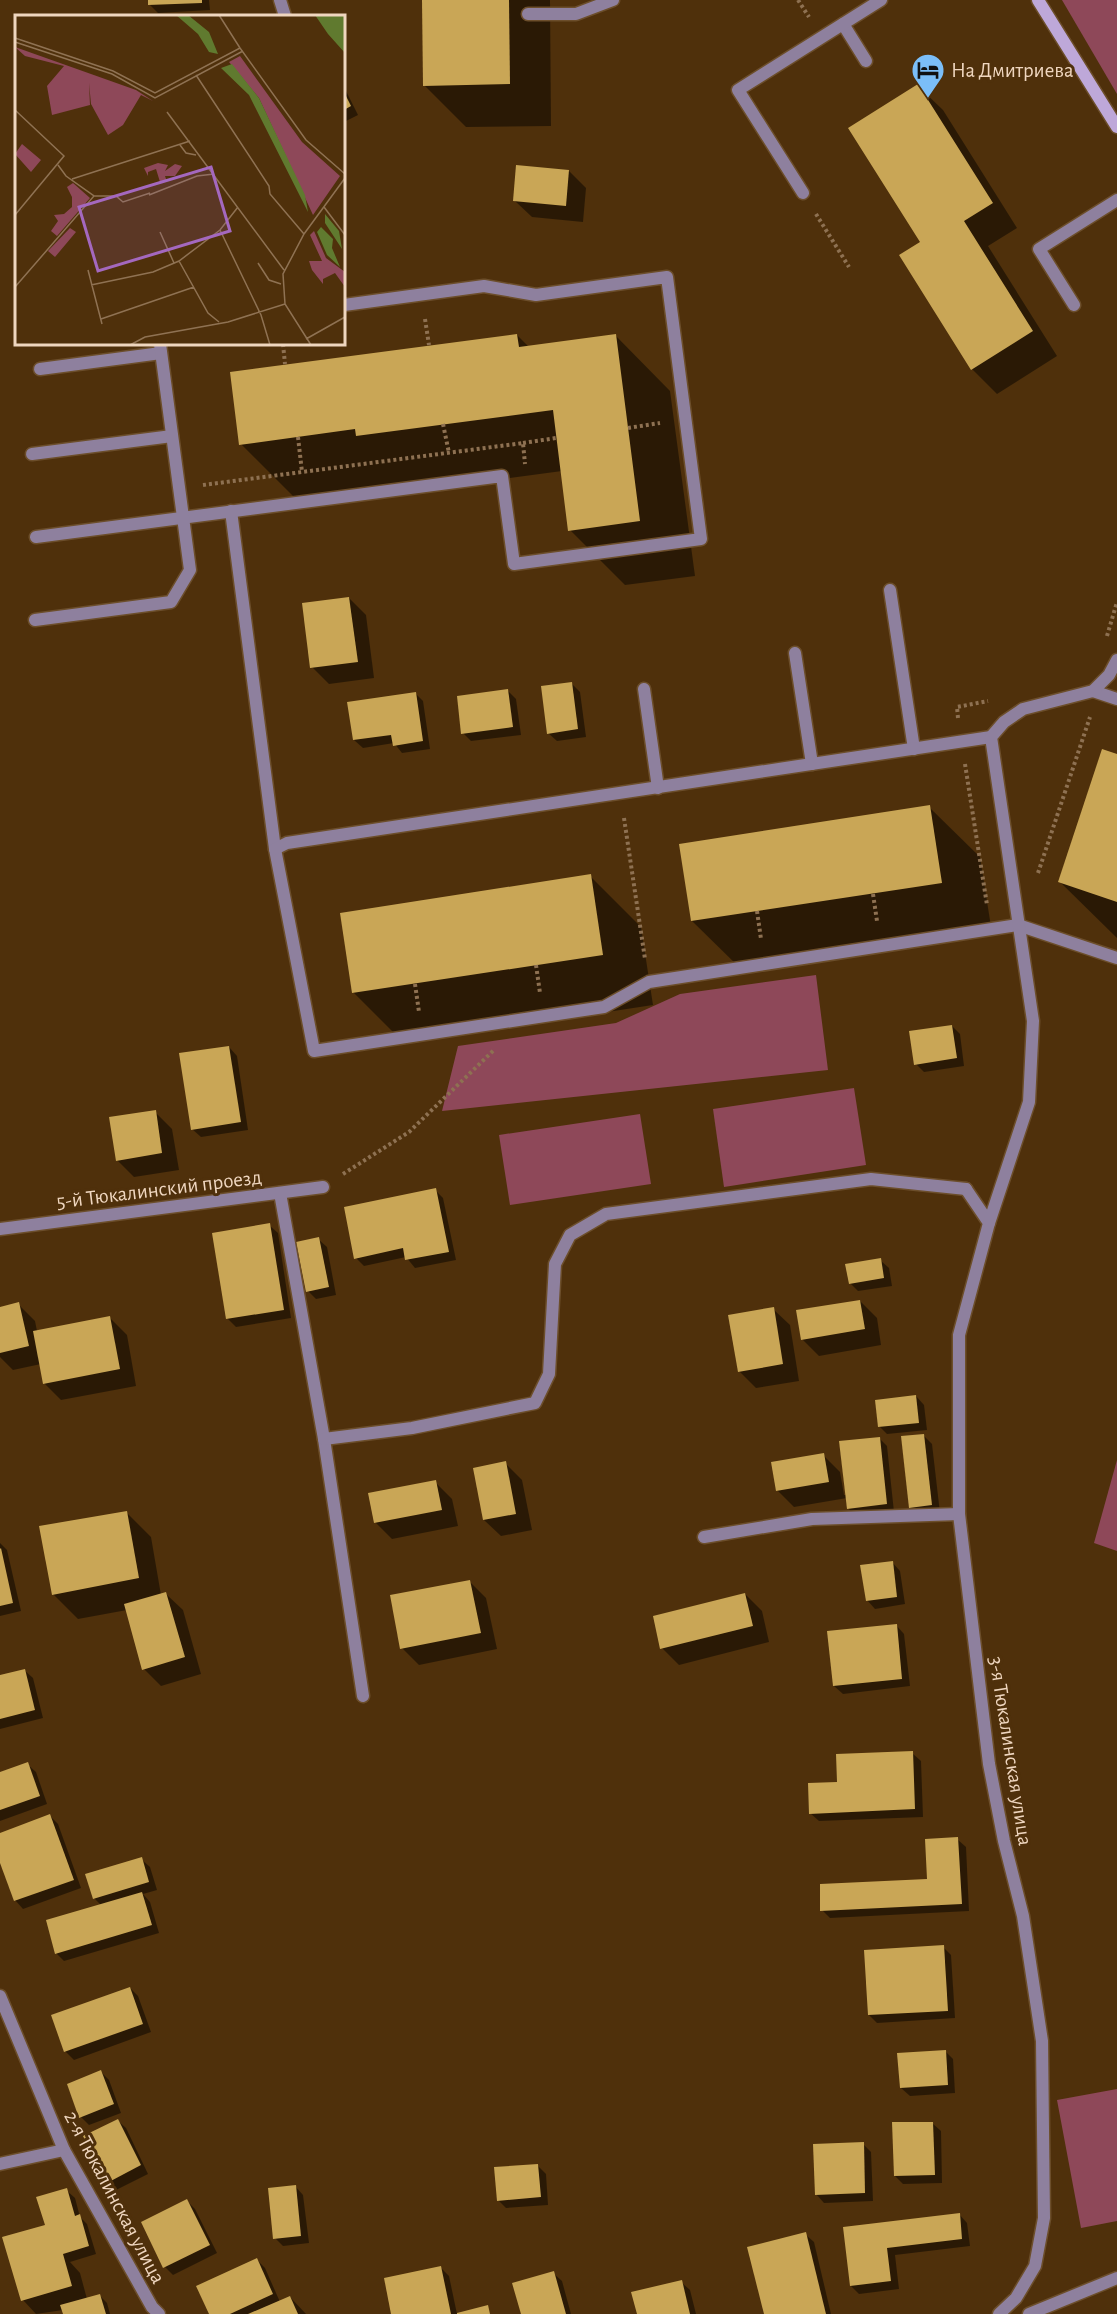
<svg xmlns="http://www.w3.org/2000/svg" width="1117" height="2314" viewBox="0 0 1117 2314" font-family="'Alegreya Sans',sans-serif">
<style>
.green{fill:#8e4859}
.shadow{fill:#0007}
.building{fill:#c9a656}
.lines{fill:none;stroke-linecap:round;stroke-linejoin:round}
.lane-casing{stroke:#6c4e2b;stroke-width:15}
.street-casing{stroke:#6c4e2b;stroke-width:15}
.secondary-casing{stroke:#6c4e2b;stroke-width:15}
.path{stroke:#8e7152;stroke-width:4;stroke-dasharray:3 3;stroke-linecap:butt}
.lane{stroke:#8e809e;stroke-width:12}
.street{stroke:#8e809e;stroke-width:12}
.secondary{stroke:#bea8d9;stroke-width:12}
.labels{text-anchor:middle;stroke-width:6;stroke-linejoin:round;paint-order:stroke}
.poi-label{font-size:21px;fill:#efd6bf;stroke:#4f300b;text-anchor:start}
.street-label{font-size:21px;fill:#efd6bf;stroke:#4f300b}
.inset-road{fill:none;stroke:#8f7253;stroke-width:1.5}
.view{fill:#a468bf;fill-opacity:0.15;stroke:#a468bf;stroke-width:3}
.inset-edge{fill:none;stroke:#efd6bf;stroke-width:3}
</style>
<rect width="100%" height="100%" fill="#4f300b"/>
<g class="green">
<polygon points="1062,0 1117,0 1117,94"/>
<polygon points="816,975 828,1070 442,1111 458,1046 616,1023 680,994"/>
<polygon points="854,1088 866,1165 724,1187 713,1109"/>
<polygon points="640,1114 651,1184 510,1205 499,1135"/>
<polygon points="1117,1460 1117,1551 1094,1543"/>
<polygon points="1117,2089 1117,2221 1081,2228 1057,2100"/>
</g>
<g class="shadow">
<polygon points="150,0 209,0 210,10 158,13 150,5"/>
<polygon points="423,0 550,0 551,126 466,127 424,85"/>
<polygon points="918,86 943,110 1017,228 988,246 1057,356 997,394 972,369 922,243"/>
<polygon points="344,87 358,115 344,122"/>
<polygon points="569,171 586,188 583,222 532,217 515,201"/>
<polygon points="517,335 529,347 615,335 670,391 695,576 625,585 570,530 562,471 413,491 296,499 241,444"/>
<polygon points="349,598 366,615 374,678 329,684 312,667"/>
<polygon points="572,684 580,692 586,737 557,741 548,733"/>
<polygon points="508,691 516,699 521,735 471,741 463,733"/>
<polygon points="415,693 423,701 430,749 402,753 394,743 363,748 354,740"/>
<polygon points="1117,756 1117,938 1060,882"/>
<polygon points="929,807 980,857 992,933 743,971 692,921"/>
<polygon points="590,876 641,927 653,1005 404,1043 353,992"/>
<polygon points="952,1026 960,1034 964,1066 924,1072 916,1064"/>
<polygon points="229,1047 237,1056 248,1130 201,1137 192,1129"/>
<polygon points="155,1112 172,1129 179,1170 134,1177 117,1160"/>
<polygon points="435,1190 443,1198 456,1260 415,1268 406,1257 364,1266 356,1258"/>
<polygon points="269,1225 278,1233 291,1318 236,1327 228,1319"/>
<polygon points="318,1239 327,1247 336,1295 316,1299 308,1291"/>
<polygon points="880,1260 889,1268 892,1286 858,1291 850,1283"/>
<polygon points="860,1301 877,1318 881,1345 819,1356 802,1339"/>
<polygon points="18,1304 35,1321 37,1331 110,1318 127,1335 136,1386 61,1400 44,1383 41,1364 13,1370 0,1357 0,1308"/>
<polygon points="773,1309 790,1325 799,1381 756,1388 739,1371"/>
<polygon points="916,1396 924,1405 927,1430 887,1434 879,1426"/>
<polygon points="924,1436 932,1444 940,1513 918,1515 910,1507"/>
<polygon points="879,1438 887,1446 894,1512 856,1517 848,1508 847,1498 794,1507 777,1490 823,1455 840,1472 844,1495 847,1495"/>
<polygon points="505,1463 522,1480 532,1530 501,1536 484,1520"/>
<polygon points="435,1482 452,1499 458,1526 392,1539 375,1522"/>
<polygon points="126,1512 151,1537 161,1595 166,1594 183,1610 201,1674 161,1686 144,1669 127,1610 78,1619 53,1594"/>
<polygon points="0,1543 7,1550 21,1611 0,1616"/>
<polygon points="892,1562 900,1571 905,1604 875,1609 867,1600"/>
<polygon points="469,1581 486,1598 497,1649 419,1665 402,1648"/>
<polygon points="745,1594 762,1611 769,1642 679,1665 662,1648"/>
<polygon points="896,1625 904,1634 910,1686 843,1694 834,1686"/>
<polygon points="24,1670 33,1678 43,1718 0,1729 0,1676"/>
<polygon points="912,1753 921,1761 923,1817 819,1821 810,1813"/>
<polygon points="27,1764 36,1772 47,1804 0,1821 0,1774"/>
<polygon points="50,1816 58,1824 81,1888 23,1909 15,1900 0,1859 0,1834"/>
<polygon points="957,1839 966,1847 969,1911 830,1918 822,1910 928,1880"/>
<polygon points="141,1859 150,1867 157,1890 143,1894 150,1902 159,1933 64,1961 56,1953 101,1905 94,1898"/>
<polygon points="943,1947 951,1955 955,2018 877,2023 869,2015"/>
<polygon points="130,1988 138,1996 151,2032 74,2060 65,2051"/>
<polygon points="945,2051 953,2059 955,2093 910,2096 901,2088"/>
<polygon points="101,2072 109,2080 121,2113 89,2125 81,2117"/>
<polygon points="117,2120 126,2128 148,2174 116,2190 108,2182"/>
<polygon points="932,2123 941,2131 942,2183 903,2184 895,2176"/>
<polygon points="863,2144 871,2152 873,2201 824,2203 816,2194"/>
<polygon points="538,2166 546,2174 548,2205 506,2208 498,2200"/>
<polygon points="295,2186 303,2195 309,2243 283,2246 275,2238"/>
<polygon points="66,2190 75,2198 80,2217 87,2224 96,2254 70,2262 80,2273 87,2299 99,2295 107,2303 110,2314 64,2314 63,2310 36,2314 23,2300 47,2226"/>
<polygon points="187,2201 195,2209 217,2253 173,2275 165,2267"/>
<polygon points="959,2214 967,2223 970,2246 895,2255 899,2289 859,2294 851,2286 845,2228"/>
<polygon points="805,2234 814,2242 831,2314 766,2314"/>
<polygon points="257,2260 265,2268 280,2302 290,2297 306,2314 210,2314"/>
<polygon points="441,2268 449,2276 457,2314 392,2314"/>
<polygon points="553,2273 562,2281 571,2314 523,2314"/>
<polygon points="681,2282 690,2290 696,2314 638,2314"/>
</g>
<g class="building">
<polygon points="148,0 202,0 202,3 148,5"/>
<polygon points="422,0 509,0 510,84 423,86"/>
<polygon points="918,84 993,203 964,221 1033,331 971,370 899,255 920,242 848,128"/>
<polygon points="344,92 351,106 344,110"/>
<polygon points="516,165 569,170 566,206 513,201"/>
<polygon points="517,334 519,347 616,334 640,521 568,531 553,410 356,436 355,429 239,445 230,372"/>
<polygon points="349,597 358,662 310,668 302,603"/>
<polygon points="572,682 578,729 547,734 541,686"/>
<polygon points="508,689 513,727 461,734 457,696"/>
<polygon points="416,692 423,741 393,746 391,735 353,740 347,702"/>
<polygon points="1102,749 1117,754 1117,902 1058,882"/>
<polygon points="930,805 942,883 691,921 679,844"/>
<polygon points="591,874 603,955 352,993 340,913"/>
<polygon points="952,1025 957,1058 914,1065 909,1031"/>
<polygon points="229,1046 241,1122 191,1130 179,1053"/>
<polygon points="156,1110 162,1153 116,1161 109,1117"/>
<polygon points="436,1188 449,1252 405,1260 403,1248 354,1259 344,1207"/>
<polygon points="270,1223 284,1310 226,1319 212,1233"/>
<polygon points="319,1237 329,1287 306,1292 296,1242"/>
<polygon points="881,1258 884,1278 849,1284 845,1264"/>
<polygon points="860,1300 865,1329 801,1340 796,1310"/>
<polygon points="19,1302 29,1346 0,1353 0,1307"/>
<polygon points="774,1307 783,1364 738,1372 728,1315"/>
<polygon points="110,1316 120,1369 43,1384 33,1331"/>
<polygon points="916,1395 919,1423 878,1427 875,1400"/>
<polygon points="924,1434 932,1505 909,1508 901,1436"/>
<polygon points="880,1437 887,1504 847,1509 839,1441"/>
<polygon points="824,1453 829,1482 776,1491 771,1462"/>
<polygon points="506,1461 516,1514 483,1520 473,1468"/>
<polygon points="436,1480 442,1510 374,1523 368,1493"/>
<polygon points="127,1511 139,1578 52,1595 39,1526"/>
<polygon points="1,1548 13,1603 0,1606 0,1549"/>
<polygon points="893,1561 897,1597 866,1601 860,1565"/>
<polygon points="470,1580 481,1633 400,1649 390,1595"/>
<polygon points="166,1592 185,1657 142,1670 124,1604"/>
<polygon points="745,1593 753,1626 660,1649 653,1616"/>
<polygon points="897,1624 902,1679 833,1686 827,1631"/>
<polygon points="25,1669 35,1710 0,1719 0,1675"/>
<polygon points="913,1751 915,1809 809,1814 808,1783 837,1782 836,1754"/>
<polygon points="28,1762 40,1796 0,1810 0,1772"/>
<polygon points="50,1814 74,1880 14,1901 0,1863 0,1833"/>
<polygon points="958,1837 962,1904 820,1911 820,1884 927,1879 925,1839"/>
<polygon points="142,1857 149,1882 93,1899 85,1874"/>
<polygon points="142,1892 152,1925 55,1954 46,1920"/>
<polygon points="944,1945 948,2011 868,2015 864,1950"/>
<polygon points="130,1987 143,2024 64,2052 51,2015"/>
<polygon points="946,2050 948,2085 900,2088 897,2053"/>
<polygon points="101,2070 114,2104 79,2118 67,2084"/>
<polygon points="118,2119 141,2165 107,2183 83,2136"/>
<polygon points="892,2122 933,2122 935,2175 894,2176"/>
<polygon points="864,2142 865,2193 815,2195 813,2144"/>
<polygon points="538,2164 541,2197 497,2201 494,2167"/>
<polygon points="296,2185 301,2236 273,2239 268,2188"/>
<polygon points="67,2188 75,2216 80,2214 89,2246 63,2254 72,2286 21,2301 2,2237 45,2225 36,2197"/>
<polygon points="187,2199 210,2245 163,2268 141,2222"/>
<polygon points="960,2213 962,2239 887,2248 891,2281 850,2286 843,2227"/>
<polygon points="806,2232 826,2314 764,2314 747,2247"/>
<polygon points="257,2258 273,2294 230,2314 209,2314 196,2286"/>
<polygon points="441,2266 451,2314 391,2314 384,2278"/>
<polygon points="554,2271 566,2314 521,2314 512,2283"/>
<polygon points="682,2280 690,2314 637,2314 631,2292"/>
<polygon points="100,2294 106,2314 63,2314 60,2305"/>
<polygon points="290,2296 298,2314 248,2314"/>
<polygon points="488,2305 490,2314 457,2314 457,2313"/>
</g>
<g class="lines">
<g class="lane-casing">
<g id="lane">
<polyline points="280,0 285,16"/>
<polyline points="528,14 576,14 613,0"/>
<polyline points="843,24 866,61"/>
<polyline points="803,193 738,90 881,0"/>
<polyline points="1074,305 1039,249 1117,200"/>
<polyline points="40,369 161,353"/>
<polyline points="32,454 172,436"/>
<polyline points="231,511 275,849 314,1051 604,1007 649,982 1018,925 1117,958"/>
<polyline points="36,537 502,476 514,564 701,539 667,277 536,295 484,286 344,305"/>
<polyline points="890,590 914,749"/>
<polyline points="35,620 171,602 190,570 160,344"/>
<polyline points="795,653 812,764"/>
<polyline points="644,689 658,788"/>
<polyline points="1093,691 1117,699"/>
<polyline points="275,849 287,843 991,737"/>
<polyline points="280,1193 324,1439 363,1696"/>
<polyline points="324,1439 412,1428 535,1403 549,1374 555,1264 570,1235 606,1214 871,1179 966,1189"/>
<polyline points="704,1537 812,1519 959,1514"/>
</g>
</g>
<g class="street-casing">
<g id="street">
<polyline points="966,1189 989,1223 959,1335 959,1514 989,1764 1004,1841 1023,1916 1042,2041 1044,2218 1035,2266 1016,2298 999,2314"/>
<polyline points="989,1223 1029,1102 1033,1021 991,737 1004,722 1023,709 1093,691 1109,675 1117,660"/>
<polyline points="0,1229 323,1187"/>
<polyline points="0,1996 64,2150 152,2307 159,2314"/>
<polyline points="0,2164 64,2150"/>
<polyline points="1029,2314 1117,2278"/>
</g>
</g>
<g class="secondary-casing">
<polyline id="secondary" points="1038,0 1117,127"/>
</g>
<g class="path">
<polyline points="798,0 809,17"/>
<polyline points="816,214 849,267"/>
<polyline points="425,319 429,345"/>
<polyline points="283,344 285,364"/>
<polyline points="443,424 449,453"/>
<polyline points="628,428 660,423"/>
<polyline points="298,437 302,472"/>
<polyline points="523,443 556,438"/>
<polyline points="203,485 523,443 525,464"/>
<polyline points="1107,636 1117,602"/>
<polyline points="958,718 957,707 988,701"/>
<polyline points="965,764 987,905"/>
<polyline points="624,818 645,959"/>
<polyline points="1038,873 1090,717"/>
<polyline points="873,894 877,921"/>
<polyline points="757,911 761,939"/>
<polyline points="536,965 540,993"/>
<polyline points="415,984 419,1012"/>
<polyline points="343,1174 409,1132 494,1050"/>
</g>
<use href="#lane" class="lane"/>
<use href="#street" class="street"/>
<use href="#secondary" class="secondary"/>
</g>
<defs>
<g id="hotel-pin" transform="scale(1.725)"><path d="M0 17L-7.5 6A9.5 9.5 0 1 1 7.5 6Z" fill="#7bbef8" stroke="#4f300b"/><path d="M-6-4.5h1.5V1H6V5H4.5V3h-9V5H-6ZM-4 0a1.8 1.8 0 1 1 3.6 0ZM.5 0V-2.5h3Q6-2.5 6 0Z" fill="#111"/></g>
</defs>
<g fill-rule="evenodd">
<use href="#hotel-pin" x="928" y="70"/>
</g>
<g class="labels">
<g class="poi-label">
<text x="951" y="77">На Дмитриева</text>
</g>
<g class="street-label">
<text transform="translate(159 1189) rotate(-7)" y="7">5-й Тюкалинский проезд</text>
<text transform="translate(1011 1751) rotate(81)" y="7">3-я Тюкалинская улица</text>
<text transform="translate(115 2197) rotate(62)" y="7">2-я Тюкалинская улица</text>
</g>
</g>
<g transform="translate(15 15)">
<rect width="330" height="330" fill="#4f300b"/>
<path d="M0 32 121 75 138 86 126 80 108 110 93 120 76 89 74 68 75 90 37 100 32 71 49 51 10 41ZM225 41 287 127 325 161 298 200 244 83 214 47ZM7 129 26 145 16 157 0 139ZM143 148 153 150 150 156 160 149 167 151 160 161H150L152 167H145L141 154 133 157V161L129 153ZM58 168 75 183 42 221 36 216 43 206 39 200 49 199 57 192V182L52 172ZM55 213 61 217 40 242 33 236ZM299 216 311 243 330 257V272L320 258 308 264V269L297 255 294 246H307L295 220Z" fill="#8e4859"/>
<path d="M161 0H173L194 17 203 39 194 37 183 19ZM300 0H330V38L313 19ZM217 49 244 83 290 180 293 197 234 80 206 53ZM310 199 324 216 327 234 310 208ZM306 212 318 224 317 233 325 252 312 240 302 217Z" fill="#607a2f"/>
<path class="inset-road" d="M204 0 225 33M0 23 98 56 140 78 225 33 291 125 330 159M0 27 97 59 140 83 228 36M181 60 254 171 255 179 289 219M0 95 49 141 0 200M152 97 269 255M165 130 171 138 181 140M57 164 175 126M134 180 182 161 199 159M79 181H101L108 187 135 178M309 192 330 220M205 215 246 300 255 330M145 217 159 248M164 246 193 298 204 307M243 248 254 265 266 269M73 255 87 309M76 270 138 257 164 246 205 215 223 192M0 272 79 181 51 161 43 150M86 304 179 272M291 324 330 302M115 330 130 322 213 307 270 289M296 330 270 289 268 259 289 219 330 163"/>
<path class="view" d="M196 152 215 216 83 256 64 192Z"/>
<rect width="330" height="330" class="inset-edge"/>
</g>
</svg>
